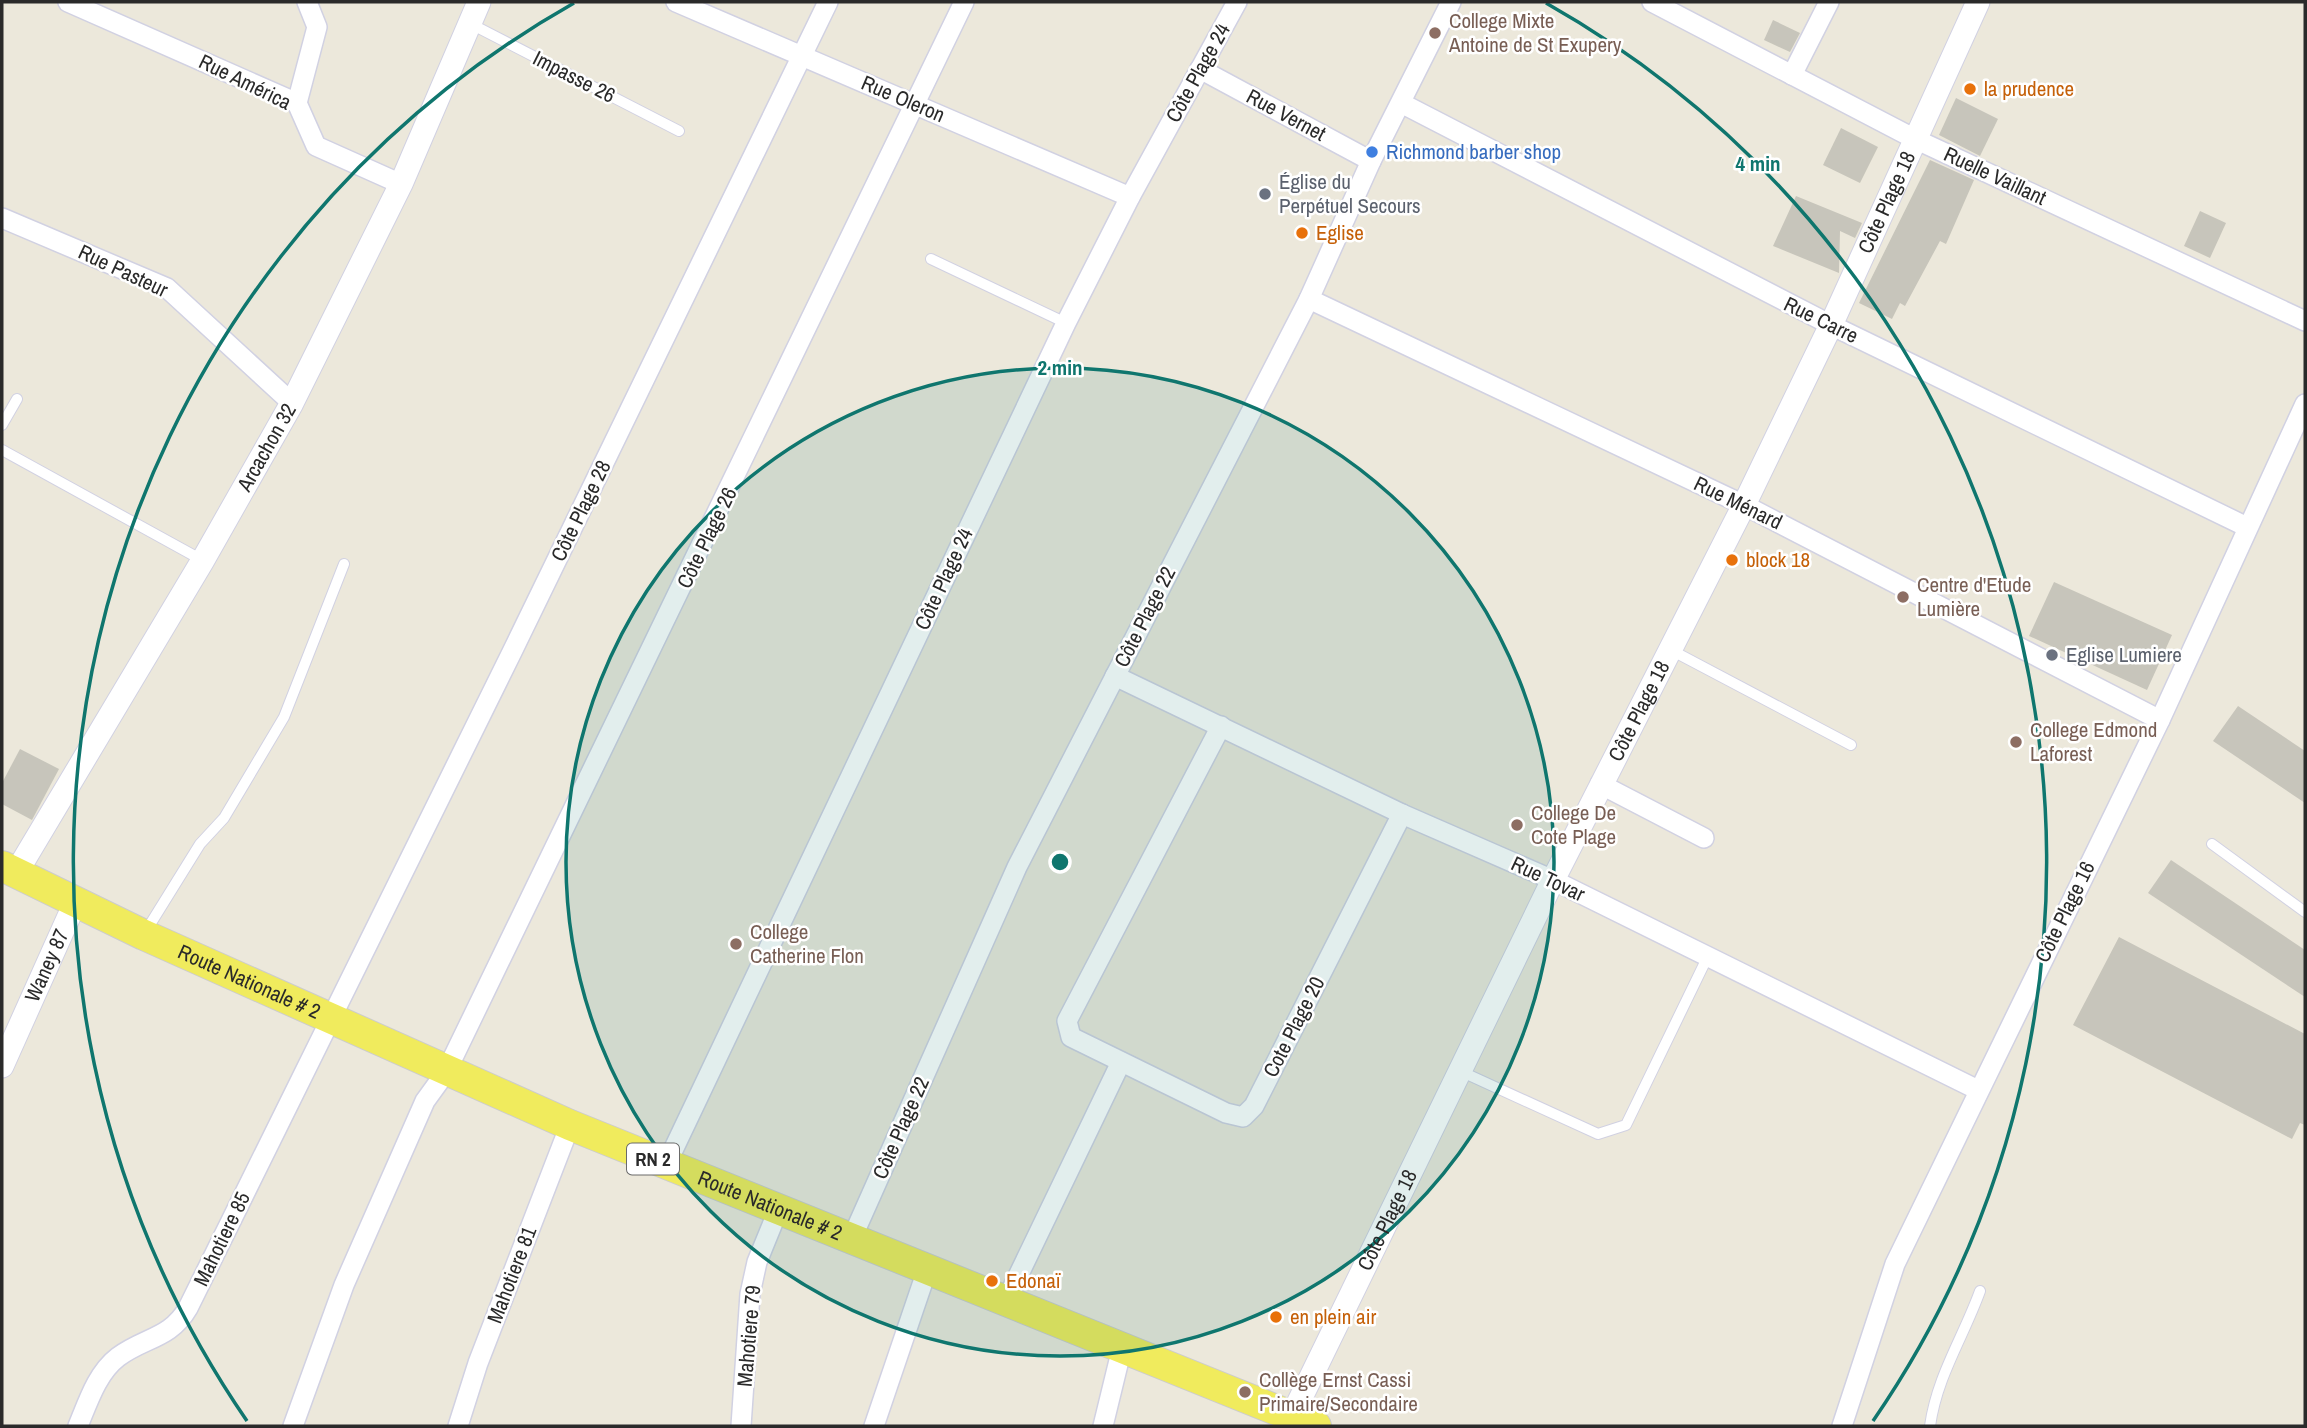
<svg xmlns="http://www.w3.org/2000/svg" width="2307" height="1428" viewBox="0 0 2307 1428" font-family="'Archivo Narrow',sans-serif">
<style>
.building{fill:#c7c5bb}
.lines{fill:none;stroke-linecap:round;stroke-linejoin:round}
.service-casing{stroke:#d1d1e2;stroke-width:12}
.minor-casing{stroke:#d1d1e2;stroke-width:22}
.tertiary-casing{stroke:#d1d1e2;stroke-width:25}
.primary-casing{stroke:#ccc;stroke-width:32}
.service{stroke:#fff;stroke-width:10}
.minor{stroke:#fff;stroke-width:19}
.tertiary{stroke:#fff;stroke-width:23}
.primary{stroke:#f0eb5d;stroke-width:30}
.ring{fill:none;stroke:#0f766e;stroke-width:3.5}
.education-dot{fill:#8d6e63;stroke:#fff;stroke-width:2.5}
.food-dot{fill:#e8710a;stroke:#fff;stroke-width:2.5}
.shop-dot{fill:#3f7fe0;stroke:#fff;stroke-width:2.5}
.worship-dot{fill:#6b7280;stroke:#fff;stroke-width:2.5}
.labels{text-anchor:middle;stroke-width:5;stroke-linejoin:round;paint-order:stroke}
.shield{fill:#fff;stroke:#6a6a6a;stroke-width:2}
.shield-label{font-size:19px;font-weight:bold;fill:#2a2a2a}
.education-label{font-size:21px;fill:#785e54;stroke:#fff;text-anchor:start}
.street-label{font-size:21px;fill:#2a2a2a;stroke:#fff}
.food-label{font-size:21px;fill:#c56008;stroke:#fff;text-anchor:start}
.shop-label{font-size:21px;fill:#366cbe;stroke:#fff;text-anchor:start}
.worship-label{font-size:21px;fill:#5b616d;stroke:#fff;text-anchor:start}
.centre{fill:#0f766e;stroke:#fff;stroke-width:3.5}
.ring-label{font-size:21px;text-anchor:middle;font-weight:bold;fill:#0f766e;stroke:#fff;stroke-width:5;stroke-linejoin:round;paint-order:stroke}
</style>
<rect width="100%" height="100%" fill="#ece8db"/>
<g class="building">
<polygon points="1773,20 1800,33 1790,52 1764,40"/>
<polygon points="1956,98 1998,119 1980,156 1939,135"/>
<polygon points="1841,128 1878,147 1860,183 1823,165"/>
<polygon points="1930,160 1974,180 1946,244 1940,241 1905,306 1900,303 1892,319 1859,303"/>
<polygon points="1796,196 1862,223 1855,238 1840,231 1839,273 1773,246"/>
<polygon points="2200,211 2226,223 2210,258 2184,246"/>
<polygon points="2054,582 2172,635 2147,690 2029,636"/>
<polygon points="2238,706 2305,751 2305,803 2213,741"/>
<polygon points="20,749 59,769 32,820 2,804 2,783"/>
<polygon points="2171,860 2305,950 2305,997 2148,893"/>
<polygon points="2119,937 2305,1034 2305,1125 2300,1123 2292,1139 2073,1025"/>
</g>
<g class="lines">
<g class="service-casing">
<g id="service">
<polyline points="469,23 679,131"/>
<polyline points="931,259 1066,323"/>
<polyline points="2,425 17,399"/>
<polyline points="2,450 202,560"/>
<polyline points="1669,649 1851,745"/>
<polyline points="2212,844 2305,912"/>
<polyline points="146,931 200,844 224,818 284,717 344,564"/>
<polyline points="1460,1071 1598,1134 1626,1125 1708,956"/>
<path d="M1930 1426C1937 1376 1963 1338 1980 1291"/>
</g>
</g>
<g class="minor-casing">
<g id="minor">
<polyline points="68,2 297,103 316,146 401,184"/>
<polyline points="676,2 1130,197"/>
<polyline points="1652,2 1915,139 2305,321"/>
<polyline points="1200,69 1371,161"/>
<polyline points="1792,75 1829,2"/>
<polyline points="297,103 317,27 307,2"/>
<polyline points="1401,103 1831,325 2247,527"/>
<polyline points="2,218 167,288 292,403"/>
<polyline points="1309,299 1744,505 2160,720"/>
<polyline points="1115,676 1402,814 1553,880 1978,1090"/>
<polyline points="1221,726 1067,1021 1071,1037 1226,1113 1243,1117 1254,1106 1402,814"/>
<polyline points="1600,784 1704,838"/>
<polyline points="666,1165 1066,323 1130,197 1237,2"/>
<polyline points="852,1238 1017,867 1309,299 1371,161 1451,2"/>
<polyline points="1007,1299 1121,1062"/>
<path d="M78 1426C88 1402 97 1373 118 1357 145 1337 170 1339 188 1308L512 652 828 2"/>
<polyline points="293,1426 344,1285 425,1101 446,1072 964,2"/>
<polyline points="458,1426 478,1363 570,1125"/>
<polyline points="741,1426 750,1294 757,1262 779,1208"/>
<polyline points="874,1426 927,1270"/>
<polyline points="1103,1426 1122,1348"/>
<polyline points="1842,1426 1895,1264 2160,720 2305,404"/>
</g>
</g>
<g class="tertiary-casing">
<g id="tertiary">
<path id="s1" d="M16 873 203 560 292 403 401 184 479 2"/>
<path id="s2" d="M2 1066 75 903"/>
<path id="s3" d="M1291 1418 1553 880 1744 505 1831 325 1978 2"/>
</g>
</g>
<g class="primary-casing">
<g id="primary">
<path id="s4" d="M2 866 144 935 570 1125 1316 1426"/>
</g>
</g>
<use href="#service" class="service"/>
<use href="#minor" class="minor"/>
<use href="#tertiary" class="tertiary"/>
<use href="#primary" class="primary"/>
</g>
<circle cx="1060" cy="862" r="494" fill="#0f766e" fill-opacity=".12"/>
<g class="ring">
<circle cx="1060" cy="862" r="494"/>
<path d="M247 1421A987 987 0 0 1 574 3M1546 3A987 987 0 0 1 1873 1421"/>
</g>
<g class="education-dot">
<circle cx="1435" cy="33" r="7"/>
<circle cx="1903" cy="597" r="7"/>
<circle cx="2016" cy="742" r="7"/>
<circle cx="1517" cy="825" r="7"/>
<circle cx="736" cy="944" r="7"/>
<circle cx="1245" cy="1392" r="7"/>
</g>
<g class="food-dot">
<circle cx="1970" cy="89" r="7"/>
<circle cx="1302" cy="233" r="7"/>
<circle cx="1732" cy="560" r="7"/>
<circle cx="992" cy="1281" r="7"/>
<circle cx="1276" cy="1317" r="7"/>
</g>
<circle class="shop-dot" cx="1372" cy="152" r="7"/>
<g class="worship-dot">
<circle cx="1265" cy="194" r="7"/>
<circle cx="2052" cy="655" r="7"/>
</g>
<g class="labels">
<rect class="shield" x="627" y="1143.5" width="52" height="31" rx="5"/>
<g class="shield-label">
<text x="653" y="1166">RN 2</text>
</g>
<g class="education-label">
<text x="1449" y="28">College Mixte<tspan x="1449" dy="24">Antoine de St Exupery</tspan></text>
<text x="1917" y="592">Centre d'Etude<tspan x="1917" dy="24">Lumière</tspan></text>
<text x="2030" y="737">College Edmond<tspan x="2030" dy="24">Laforest</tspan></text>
<text x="1531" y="820">College De<tspan x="1531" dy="24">Cote Plage</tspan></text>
<text x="750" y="939">College<tspan x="750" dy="24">Catherine Flon</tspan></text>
<text x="1259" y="1387">Collège Ernst Cassi<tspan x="1259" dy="24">Primaire/Secondaire</tspan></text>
</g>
<g class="street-label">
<text transform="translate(1198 73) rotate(-61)" y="7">Côte Plage 24</text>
<text transform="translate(574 77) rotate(27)" y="7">Impasse 26</text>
<text transform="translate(245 82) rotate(26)" y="7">Rue América</text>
<text transform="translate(903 99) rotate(23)" y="7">Rue Oleron</text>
<text transform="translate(1286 115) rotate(28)" y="7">Rue Vernet</text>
<text transform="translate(1995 176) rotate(25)" y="7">Ruelle Vaillant</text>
<text dy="7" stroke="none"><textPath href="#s3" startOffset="1354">Côte Plage 18</textPath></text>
<text transform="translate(123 271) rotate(25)" y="7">Rue Pasteur</text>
<text transform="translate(1821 320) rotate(26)" y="7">Rue Carre</text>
<text dy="7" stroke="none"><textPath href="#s1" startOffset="494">Arcachon 32</textPath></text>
<text transform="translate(1738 503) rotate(26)" y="7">Rue Ménard</text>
<text transform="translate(581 511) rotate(-64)" y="7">Côte Plage 28</text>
<text transform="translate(707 538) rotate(-64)" y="7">Côte Plage 26</text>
<text transform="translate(944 579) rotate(-65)" y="7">Côte Plage 24</text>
<text transform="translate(1145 617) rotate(-63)" y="7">Côte Plage 22</text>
<text dy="7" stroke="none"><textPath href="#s3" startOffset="788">Côte Plage 18</textPath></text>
<text transform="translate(1548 879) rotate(25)" y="7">Rue Tovar</text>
<text transform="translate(2065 912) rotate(-64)" y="7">Côte Plage 16</text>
<text dy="7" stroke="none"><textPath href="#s2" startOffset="110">Waney 87</textPath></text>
<text dy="7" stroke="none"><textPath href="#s4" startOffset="273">Route Nationale # 2</textPath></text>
<text transform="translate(1294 1027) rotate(-63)" y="7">Cote Plage 20</text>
<text transform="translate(901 1128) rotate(-66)" y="7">Côte Plage 22</text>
<text dy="7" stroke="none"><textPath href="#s4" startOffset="840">Route Nationale # 2</textPath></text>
<text dy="7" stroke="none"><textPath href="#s3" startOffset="220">Côte Plage 18</textPath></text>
<text transform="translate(222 1239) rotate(-64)" y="7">Mahotiere 85</text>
<text transform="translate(512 1275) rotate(-69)" y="7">Mahotiere 81</text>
<text transform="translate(749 1336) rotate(-85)" y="7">Mahotiere 79</text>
</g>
<g class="food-label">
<text x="1984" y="96">la prudence</text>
<text x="1316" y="240">Eglise</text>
<text x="1746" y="567">block 18</text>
<text x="1006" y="1288">Edonaï</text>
<text x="1290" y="1324">en plein air</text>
</g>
<g class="shop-label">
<text x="1386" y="159">Richmond barber shop</text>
</g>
<g class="worship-label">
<text x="1279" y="189">Église du<tspan x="1279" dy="24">Perpétuel Secours</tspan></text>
<text x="2066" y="662">Eglise Lumiere</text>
</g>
</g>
<circle cx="1060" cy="862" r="10" class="centre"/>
<g class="ring-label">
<text x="1758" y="171">4 min</text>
<text x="1060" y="375">2 min</text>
</g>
<rect width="2307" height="1428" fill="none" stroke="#2a2a2a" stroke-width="7"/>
</svg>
